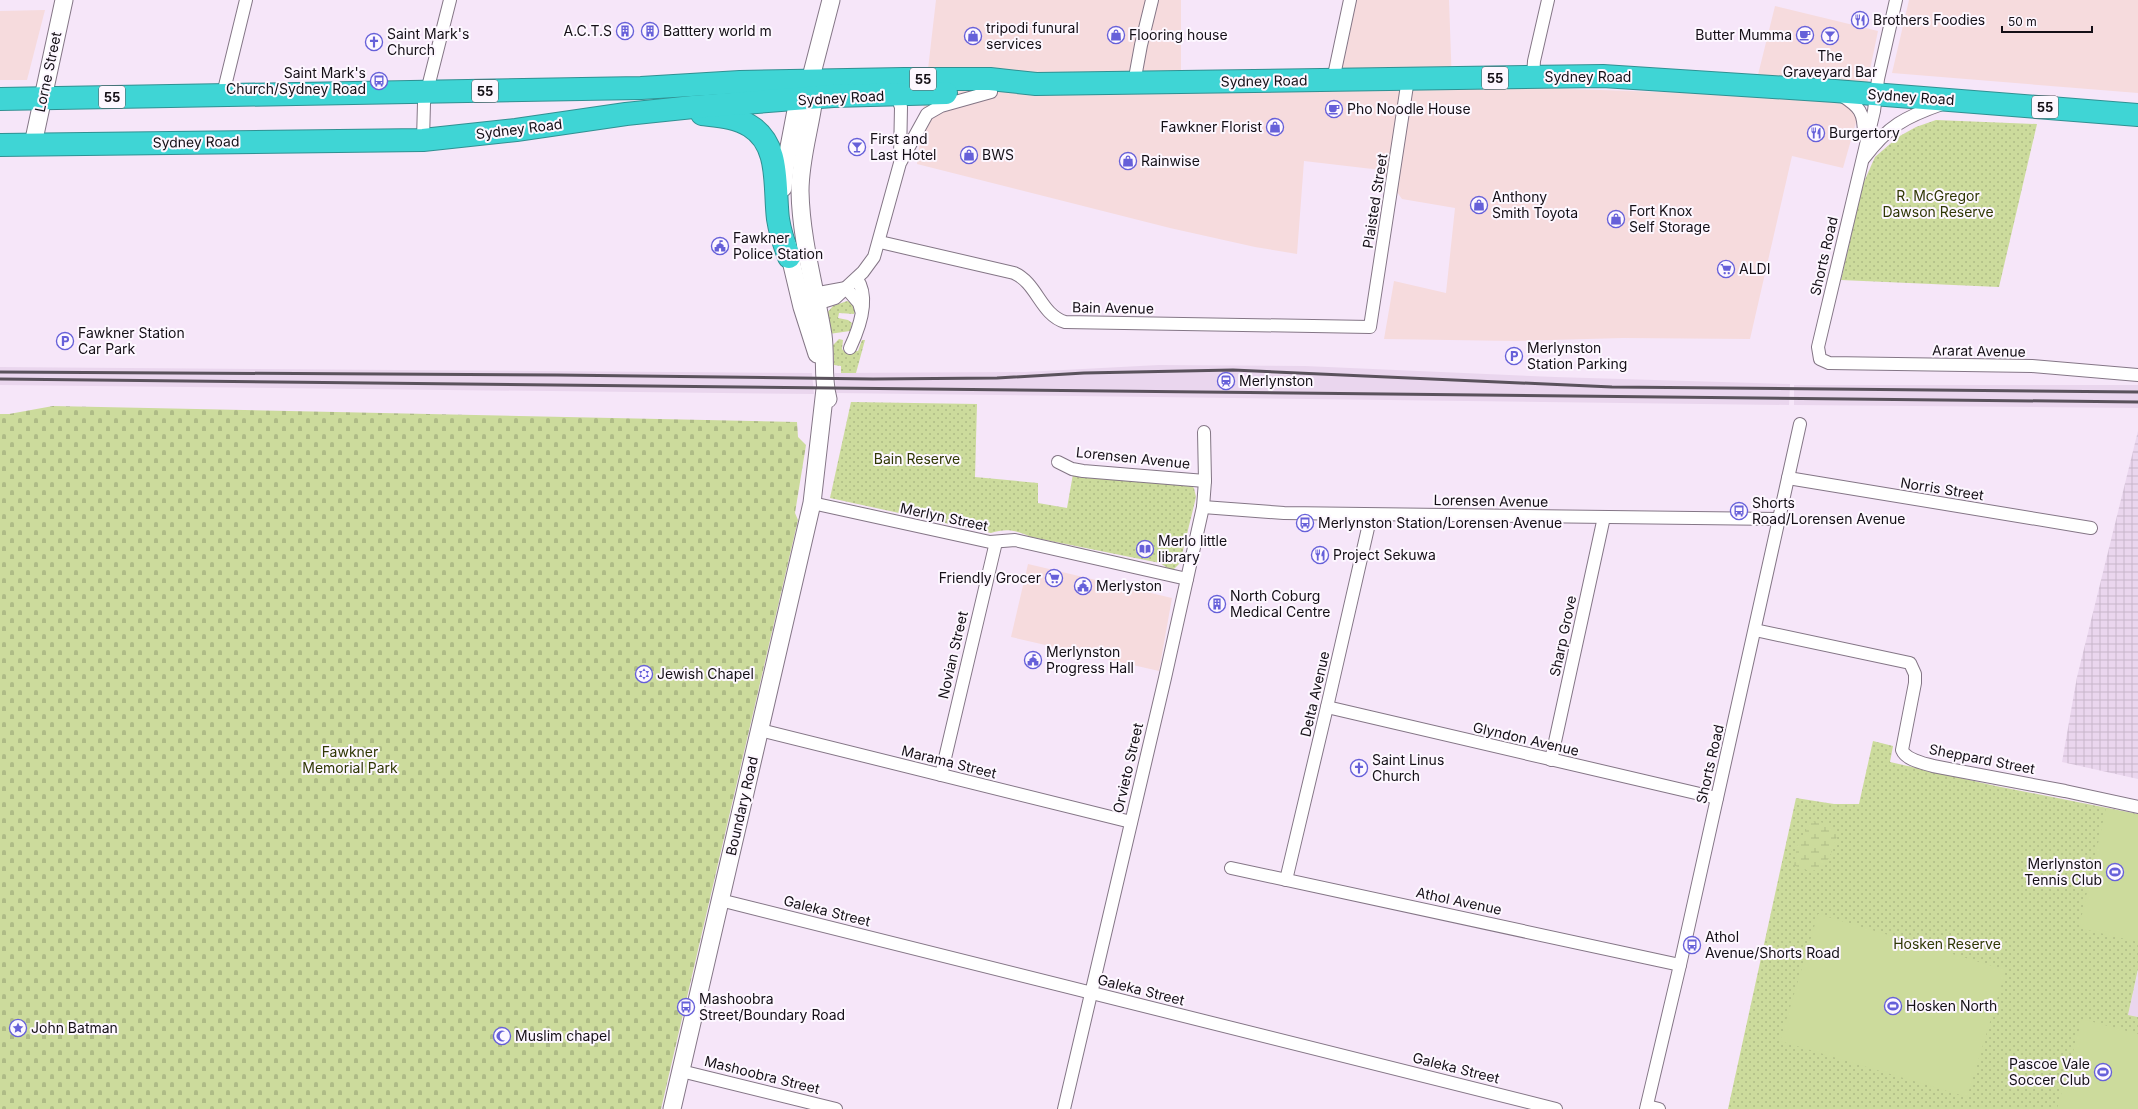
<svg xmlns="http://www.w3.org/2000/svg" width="2138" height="1109" viewBox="0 0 2138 1109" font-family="Inter,sans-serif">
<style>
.commercial{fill:#f6dbdd}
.industrial{fill:url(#industrial-grid)}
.built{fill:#ead6ee}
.green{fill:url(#green-dots)}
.wetland{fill:url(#wetland-marsh)}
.cemetery{fill:url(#cemetery-stones)}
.pitch{fill:#ccdb9c}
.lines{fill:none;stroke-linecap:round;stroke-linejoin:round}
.street-casing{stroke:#847686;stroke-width:14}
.secondary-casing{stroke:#847686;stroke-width:19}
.highway-casing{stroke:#309092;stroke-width:24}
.street{stroke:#fff;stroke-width:12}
.secondary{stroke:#fff;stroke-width:17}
.highway{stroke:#3fd5d5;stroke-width:22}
.rail{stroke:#5a525c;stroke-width:3}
.labels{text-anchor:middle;stroke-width:4;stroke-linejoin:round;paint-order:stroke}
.shield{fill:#fdf7ff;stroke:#5a555c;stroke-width:1}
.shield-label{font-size:13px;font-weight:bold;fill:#140f16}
.poi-label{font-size:14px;fill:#140f16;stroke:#fdf7ff;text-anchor:start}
.street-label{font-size:14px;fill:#140f16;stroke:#fdf7ff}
.park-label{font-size:14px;fill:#2f3704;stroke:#fdf7ff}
</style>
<defs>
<pattern id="industrial-grid" width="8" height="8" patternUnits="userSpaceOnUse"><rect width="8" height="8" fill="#ead6ee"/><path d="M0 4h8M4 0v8" fill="none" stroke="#c8b6cb"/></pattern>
<pattern id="green-dots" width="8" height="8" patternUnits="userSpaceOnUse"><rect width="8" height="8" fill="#ccdb9c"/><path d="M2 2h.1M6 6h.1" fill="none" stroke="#aebb86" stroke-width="1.8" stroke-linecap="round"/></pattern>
<pattern id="wetland-marsh" width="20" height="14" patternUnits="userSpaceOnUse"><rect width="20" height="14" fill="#ccdb9c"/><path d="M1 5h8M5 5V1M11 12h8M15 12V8" fill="none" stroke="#aebb86"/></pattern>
<pattern id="cemetery-stones" width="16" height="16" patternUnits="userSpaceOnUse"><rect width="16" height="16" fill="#ccdb9c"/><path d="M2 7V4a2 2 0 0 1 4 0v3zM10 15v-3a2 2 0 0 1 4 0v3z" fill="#aebb86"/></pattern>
</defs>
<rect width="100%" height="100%" fill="#f6e6f9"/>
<g class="commercial">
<polygon points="936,0 1181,0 1181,91 1337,86 1355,0 1449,0 1452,85 1753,95 1775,6 1878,31 1867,84 1843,168 1792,156 1750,339 1623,338 1515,341 1384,339 1394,281 1446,293 1455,208 1402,199 1381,170 1304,161 1297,254 1255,247 1170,228 917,164"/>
<polygon points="1909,0 2138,0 2138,93 1892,73"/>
<polygon points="45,10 27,80 0,80 0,11"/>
<polygon points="1028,564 1172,598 1159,671 1011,637"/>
</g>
<polygon class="industrial" points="2138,431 2138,779 2062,762 2077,677"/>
<g class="built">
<polygon points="1159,365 1305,366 1555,377 1790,384 1789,405 836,393 835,373 1025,372"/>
<polygon points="0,367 812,373 814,394 0,385"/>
<polygon points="1794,385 2138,385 2138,408 1794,405"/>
<polygon points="2138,970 2138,1017 2128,1015"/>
</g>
<g class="green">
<polygon points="1936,120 2037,124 1999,287 1841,280 1863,184 1875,157 1898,137 1916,127"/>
<polygon points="847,301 852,303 856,309 854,314 839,313 838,318 848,320 852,323 850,331 829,334 826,314 833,306"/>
<polygon points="839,339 843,340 842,349 845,352 858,351 862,340 865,340 856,373 841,373 841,366 834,365 833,345"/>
<path d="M851 402 977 404 975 477 1038 483V503L1067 508 1073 474 1189 484 1194 488 1196 497 1180 563 1172 571 1160 563 1031 537C1016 530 1006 528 991 533L830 498Z"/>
<polygon points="1873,741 1893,746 1890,762 1996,786 2138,814 2138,969 2128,1015 2138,1017 2138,1109 1728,1109 1796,798 1834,804 1859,804"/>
</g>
<path class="wetland" d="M1811 821C1825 822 1830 824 1837 836 1829 861 1823 881 1794 865L1797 846Z"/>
<polygon class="cemetery" points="53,406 797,422 798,437 806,445 795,513 798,520 661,1109 0,1109 0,414 9,414"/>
<g class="pitch">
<polygon points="2106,808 2138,815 2138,942 2079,928"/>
<polygon points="1818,914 2006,970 1967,1097 1780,1041"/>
<polygon points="2082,1019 2138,1034 2138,1109 2057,1109"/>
</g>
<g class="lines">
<g class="street-casing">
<g id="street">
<polyline points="1896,0 1878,79 1874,111 1818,347 1820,359 1829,363 2032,366 2138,375"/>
<polyline points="1533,77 1534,61 1548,0"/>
<polyline points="1333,80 1350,0"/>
<polyline points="1134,83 1141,45 1152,0"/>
<polyline points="223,94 246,0"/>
<polyline points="896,95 901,107 900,158"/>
<path d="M1841 95C1860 107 1864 112 1864 135"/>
<polyline points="423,140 424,103 450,0"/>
<path d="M1864 158C1888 126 1905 117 1942 104"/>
<path d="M880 242 1014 273C1037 283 1041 315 1065 322L1370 327 1408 79"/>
<polyline points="846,288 859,303 861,310"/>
<polyline points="808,295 846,288"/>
<polyline points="810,306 835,298 863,272 874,257 900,163 927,114 941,106 991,92"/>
<path d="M850 348C859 329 870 298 857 279"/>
<polyline points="1058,462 1072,469 1083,471 1205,481"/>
<polyline points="1788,478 2091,528"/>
<polyline points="812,503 990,542 1015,540 1187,579"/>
<polyline points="1203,507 1284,513 1779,519"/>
<path d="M1755 630 1910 663 1915 674V683L1902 750C1906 760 1923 763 1933 766L2065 791 2138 807"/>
<polyline points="1327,707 1717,798"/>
<polyline points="760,730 1131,822"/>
<polyline points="1551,760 1604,517"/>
<polyline points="941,775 996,542"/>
<polyline points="1231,868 1680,965"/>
<polyline points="1286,880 1327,707 1371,515"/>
<polyline points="720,900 1556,1109"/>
<polyline points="681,1071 836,1109"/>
<polyline points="1647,1106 1659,1109"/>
<polyline points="1064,1109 1165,678 1203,507 1205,481 1204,432"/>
<polyline points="1646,1109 1680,965 1800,424"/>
</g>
</g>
<g class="secondary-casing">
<g id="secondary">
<path d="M811 87 814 98C810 129 800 159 800 191 801 240 815 287 823 335 826 356 822 378 828 399"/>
<polyline points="33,144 64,0"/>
<polyline points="783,188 785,168 798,100 810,81 831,0"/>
<polyline points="787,244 802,307 817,354"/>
<polyline points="672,1109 812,503 825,389"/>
</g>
</g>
<g class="highway-casing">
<g id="highway">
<polyline points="0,99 641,88 740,82 904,79 990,79 1036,84 1603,76 1835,91 2138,115"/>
<path d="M702 114C718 116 736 117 750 126 781 145 774 187 778 219 780 232 784 244 789 257"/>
<polyline points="0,145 423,140 516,130 626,114 693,107 833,96 946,93"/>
</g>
</g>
<use href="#street" class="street"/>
<use href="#secondary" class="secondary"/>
<use href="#highway" class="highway"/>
<g class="rail">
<polyline points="0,372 557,375 873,379 997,378 1084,373 1233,370 1612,387 2138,392"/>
<polyline points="0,379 2138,402"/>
</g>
</g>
<defs>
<g id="restaurant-ring" transform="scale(0.9)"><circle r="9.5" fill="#fdf7ff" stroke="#6660d9" stroke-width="1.5"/><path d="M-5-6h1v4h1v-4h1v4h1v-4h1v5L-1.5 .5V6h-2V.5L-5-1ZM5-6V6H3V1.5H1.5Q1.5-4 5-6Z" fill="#6660d9"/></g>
<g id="building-ring" transform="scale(0.9)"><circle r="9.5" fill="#fdf7ff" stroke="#6660d9" stroke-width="1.5"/><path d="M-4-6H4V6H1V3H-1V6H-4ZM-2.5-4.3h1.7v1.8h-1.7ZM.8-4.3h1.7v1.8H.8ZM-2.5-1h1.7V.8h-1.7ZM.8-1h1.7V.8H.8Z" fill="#6660d9"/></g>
<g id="shop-ring" transform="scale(0.9)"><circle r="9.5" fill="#fdf7ff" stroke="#6660d9" stroke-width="1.5"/><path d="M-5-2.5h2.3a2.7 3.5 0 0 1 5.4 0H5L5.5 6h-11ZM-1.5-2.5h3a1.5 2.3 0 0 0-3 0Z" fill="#6660d9"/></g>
<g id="cafe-ring" transform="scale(0.9)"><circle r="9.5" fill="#fdf7ff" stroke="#6660d9" stroke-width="1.5"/><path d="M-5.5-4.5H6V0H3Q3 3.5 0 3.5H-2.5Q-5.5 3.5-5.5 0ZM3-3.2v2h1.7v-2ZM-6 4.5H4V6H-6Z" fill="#6660d9"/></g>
<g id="bar-ring" transform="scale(0.9)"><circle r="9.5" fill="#fdf7ff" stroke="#6660d9" stroke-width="1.5"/><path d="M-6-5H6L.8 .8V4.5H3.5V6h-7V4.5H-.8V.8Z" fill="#6660d9"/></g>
<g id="church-ring" transform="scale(0.9)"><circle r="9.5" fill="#fdf7ff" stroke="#6660d9" stroke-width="1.5"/><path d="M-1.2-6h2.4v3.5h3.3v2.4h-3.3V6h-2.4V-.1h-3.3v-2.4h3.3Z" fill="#6660d9"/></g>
<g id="bus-ring" transform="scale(0.9)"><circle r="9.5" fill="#fdf7ff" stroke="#6660d9" stroke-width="1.5"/><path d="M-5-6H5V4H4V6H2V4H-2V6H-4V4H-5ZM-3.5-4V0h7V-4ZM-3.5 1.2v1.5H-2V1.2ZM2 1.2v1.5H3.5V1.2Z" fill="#6660d9"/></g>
<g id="civic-ring" transform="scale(0.9)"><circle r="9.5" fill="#fdf7ff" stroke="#6660d9" stroke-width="1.5"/><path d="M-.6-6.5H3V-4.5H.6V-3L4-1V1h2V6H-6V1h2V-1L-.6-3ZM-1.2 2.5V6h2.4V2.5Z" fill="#6660d9"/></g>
<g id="supermarket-ring" transform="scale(0.9)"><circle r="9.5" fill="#fdf7ff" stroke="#6660d9" stroke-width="1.5"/><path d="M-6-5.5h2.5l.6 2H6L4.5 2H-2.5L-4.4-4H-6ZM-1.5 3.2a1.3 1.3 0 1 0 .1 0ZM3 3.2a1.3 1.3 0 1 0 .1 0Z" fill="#6660d9"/></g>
<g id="parking-ring" transform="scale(0.9)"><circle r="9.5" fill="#fdf7ff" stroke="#6660d9" stroke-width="1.5"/><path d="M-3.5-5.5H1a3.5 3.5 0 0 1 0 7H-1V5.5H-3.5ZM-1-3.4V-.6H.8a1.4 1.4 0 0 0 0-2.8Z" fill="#6660d9"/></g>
<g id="station-ring" transform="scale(0.9)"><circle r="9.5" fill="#fdf7ff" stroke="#6660d9" stroke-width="1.5"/><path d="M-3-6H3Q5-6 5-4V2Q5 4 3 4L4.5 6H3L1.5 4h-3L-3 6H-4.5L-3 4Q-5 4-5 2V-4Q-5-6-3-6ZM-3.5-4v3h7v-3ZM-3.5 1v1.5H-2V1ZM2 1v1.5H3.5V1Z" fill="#6660d9"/></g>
<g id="library-ring" transform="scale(0.9)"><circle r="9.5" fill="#fdf7ff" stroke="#6660d9" stroke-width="1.5"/><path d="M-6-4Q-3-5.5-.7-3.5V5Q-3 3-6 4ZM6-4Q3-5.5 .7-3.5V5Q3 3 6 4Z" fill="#6660d9"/></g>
<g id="synagogue-ring" transform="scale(0.9)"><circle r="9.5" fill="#fdf7ff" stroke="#6660d9" stroke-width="1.5"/><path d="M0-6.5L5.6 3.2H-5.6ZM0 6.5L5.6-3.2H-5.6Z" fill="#6660d9"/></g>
<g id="stadium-ring" transform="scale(0.9)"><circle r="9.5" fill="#fdf7ff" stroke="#6660d9" stroke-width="1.5"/><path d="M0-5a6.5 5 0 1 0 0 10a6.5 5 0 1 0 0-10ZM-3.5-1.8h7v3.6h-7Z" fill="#6660d9"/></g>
<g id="sight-ring" transform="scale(0.9)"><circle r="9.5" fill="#fdf7ff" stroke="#6660d9" stroke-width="1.5"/><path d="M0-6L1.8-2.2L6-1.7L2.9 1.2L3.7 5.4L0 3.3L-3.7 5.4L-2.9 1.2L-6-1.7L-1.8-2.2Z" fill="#6660d9"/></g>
<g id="mosque-ring" transform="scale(0.9)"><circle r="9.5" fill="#fdf7ff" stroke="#6660d9" stroke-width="1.5"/><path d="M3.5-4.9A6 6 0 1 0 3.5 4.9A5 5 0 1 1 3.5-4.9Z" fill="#6660d9"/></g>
</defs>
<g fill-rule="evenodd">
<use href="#restaurant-ring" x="1860" y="20"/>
<use href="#building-ring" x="625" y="31"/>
<use href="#building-ring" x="650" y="31"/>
<use href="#shop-ring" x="1116" y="35"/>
<use href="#cafe-ring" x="1805" y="35"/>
<use href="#shop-ring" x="973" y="36"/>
<use href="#bar-ring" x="1830" y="36"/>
<use href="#church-ring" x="374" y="42"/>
<use href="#bus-ring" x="379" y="81"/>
<use href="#cafe-ring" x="1334" y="109"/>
<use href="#shop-ring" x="1275" y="127"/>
<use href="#restaurant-ring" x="1816" y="133"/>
<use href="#bar-ring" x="857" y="147"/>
<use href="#shop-ring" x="969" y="155"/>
<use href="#shop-ring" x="1128" y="161"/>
<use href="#shop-ring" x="1479" y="205"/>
<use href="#shop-ring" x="1616" y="219"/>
<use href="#civic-ring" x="720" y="246"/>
<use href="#supermarket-ring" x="1726" y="269"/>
<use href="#parking-ring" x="65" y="341"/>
<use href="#parking-ring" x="1514" y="356"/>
<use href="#station-ring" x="1226" y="381"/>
<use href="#bus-ring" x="1739" y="511"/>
<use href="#bus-ring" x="1305" y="523"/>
<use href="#library-ring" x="1145" y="549"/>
<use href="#restaurant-ring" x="1320" y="555"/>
<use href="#supermarket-ring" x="1054" y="578"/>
<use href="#civic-ring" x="1083" y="586"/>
<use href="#building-ring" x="1217" y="604"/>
<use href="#civic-ring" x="1033" y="660"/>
<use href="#synagogue-ring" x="644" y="674"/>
<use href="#church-ring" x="1359" y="768"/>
<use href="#stadium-ring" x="2115" y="872"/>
<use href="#bus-ring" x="1692" y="945"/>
<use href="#stadium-ring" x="1893" y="1006"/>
<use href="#bus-ring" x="686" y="1007"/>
<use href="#sight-ring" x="18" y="1028"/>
<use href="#mosque-ring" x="502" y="1036"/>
<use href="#stadium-ring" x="2103" y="1072"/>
</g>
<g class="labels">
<g class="shield">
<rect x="1482" y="67" width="26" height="22" rx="3"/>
<rect x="910" y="68" width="26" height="22" rx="3"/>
<rect x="472" y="80" width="26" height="22" rx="3"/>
<rect x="99" y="86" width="26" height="22" rx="3"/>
<rect x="2032" y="96" width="26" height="22" rx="3"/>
</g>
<g class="shield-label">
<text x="1495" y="83">55</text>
<text x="923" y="84">55</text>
<text x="485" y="96">55</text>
<text x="112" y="102">55</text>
<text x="2045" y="112">55</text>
</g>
<g class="poi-label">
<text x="1873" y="25">Brothers Foodies</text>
<text x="986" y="33">tripodi funural<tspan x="986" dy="16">services</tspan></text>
<text x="612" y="36" text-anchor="end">A.C.T.S</text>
<text x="663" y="36">Batttery world m</text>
<text x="387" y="39">Saint Mark's<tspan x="387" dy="16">Church</tspan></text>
<text x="1129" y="40">Flooring house</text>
<text x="1792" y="40" text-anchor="end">Butter Mumma</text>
<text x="1830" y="61" text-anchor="middle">The<tspan x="1830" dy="16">Graveyard Bar</tspan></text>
<text x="366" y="78" text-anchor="end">Saint Mark's<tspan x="366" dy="16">Church/Sydney Road</tspan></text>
<text x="1347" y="114">Pho Noodle House</text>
<text x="1262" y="132" text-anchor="end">Fawkner Florist</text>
<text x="1829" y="138">Burgertory</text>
<text x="870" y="144">First and<tspan x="870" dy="16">Last Hotel</tspan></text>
<text x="982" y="160">BWS</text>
<text x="1141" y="166">Rainwise</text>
<text x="1492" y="202">Anthony<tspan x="1492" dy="16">Smith Toyota</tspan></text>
<text x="1629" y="216">Fort Knox<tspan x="1629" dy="16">Self Storage</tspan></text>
<text x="733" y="243">Fawkner<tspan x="733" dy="16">Police Station</tspan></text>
<text x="1739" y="274">ALDI</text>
<text x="78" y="338">Fawkner Station<tspan x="78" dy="16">Car Park</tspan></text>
<text x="1527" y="353">Merlynston<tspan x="1527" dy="16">Station Parking</tspan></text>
<text x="1239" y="386">Merlynston</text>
<text x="1752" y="508">Shorts<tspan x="1752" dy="16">Road/Lorensen Avenue</tspan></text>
<text x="1318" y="528">Merlynston Station/Lorensen Avenue</text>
<text x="1158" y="546">Merlo little<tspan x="1158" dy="16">library</tspan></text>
<text x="1333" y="560">Project Sekuwa</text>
<text x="1041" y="583" text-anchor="end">Friendly Grocer</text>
<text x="1096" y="591">Merlyston</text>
<text x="1230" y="601">North Coburg<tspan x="1230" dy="16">Medical Centre</tspan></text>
<text x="1046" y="657">Merlynston<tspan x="1046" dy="16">Progress Hall</tspan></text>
<text x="657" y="679">Jewish Chapel</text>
<text x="1372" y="765">Saint Linus<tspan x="1372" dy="16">Church</tspan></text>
<text x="2102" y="869" text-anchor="end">Merlynston<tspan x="2102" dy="16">Tennis Club</tspan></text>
<text x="1705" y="942">Athol<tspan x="1705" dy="16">Avenue/Shorts Road</tspan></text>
<text x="699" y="1004">Mashoobra<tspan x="699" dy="16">Street/Boundary Road</tspan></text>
<text x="1906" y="1011">Hosken North</text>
<text x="31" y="1033">John Batman</text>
<text x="515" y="1041">Muslim chapel</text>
<text x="2090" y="1069" text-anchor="end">Pascoe Vale<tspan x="2090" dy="16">Soccer Club</tspan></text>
</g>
<g class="street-label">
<text transform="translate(48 72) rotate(-78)" y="5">Lorne Street</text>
<text x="1588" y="82">Sydney Road</text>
<text transform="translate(1264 81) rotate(-1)" y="5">Sydney Road</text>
<text transform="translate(1911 97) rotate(4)" y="5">Sydney Road</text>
<text transform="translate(841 98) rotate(-3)" y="5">Sydney Road</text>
<text transform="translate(519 129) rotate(-7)" y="5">Sydney Road</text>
<text transform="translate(196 142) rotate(-1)" y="5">Sydney Road</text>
<text transform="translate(1375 201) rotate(-81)" y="5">Plaisted Street</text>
<text transform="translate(1824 256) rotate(-77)" y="5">Shorts Road</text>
<text transform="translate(1113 308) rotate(1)" y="5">Bain Avenue</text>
<text transform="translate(1979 351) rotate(1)" y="5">Ararat Avenue</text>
<text transform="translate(1133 458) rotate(6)" y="5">Lorensen Avenue</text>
<text transform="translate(1942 489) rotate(9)" y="5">Norris Street</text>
<text transform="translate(1491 501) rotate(1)" y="5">Lorensen Avenue</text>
<text transform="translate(944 517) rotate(12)" y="5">Merlyn Street</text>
<text transform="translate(1563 636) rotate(-78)" y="5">Sharp Grove</text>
<text transform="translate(953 655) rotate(-77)" y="5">Novian Street</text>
<text transform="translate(1315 694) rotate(-77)" y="5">Delta Avenue</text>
<text transform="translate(1526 739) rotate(13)" y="5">Glyndon Avenue</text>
<text transform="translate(1982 759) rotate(11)" y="5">Sheppard Street</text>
<text transform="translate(949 762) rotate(14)" y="5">Marama Street</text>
<text transform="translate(1710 764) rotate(-77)" y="5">Shorts Road</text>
<text transform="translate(1128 768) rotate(-77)" y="5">Orvieto Street</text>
<text transform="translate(742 806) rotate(-77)" y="5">Boundary Road</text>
<text transform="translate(1459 901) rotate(12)" y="5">Athol Avenue</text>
<text transform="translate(827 911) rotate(14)" y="5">Galeka Street</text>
<text transform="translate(1141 990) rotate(14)" y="5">Galeka Street</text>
<text transform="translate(1456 1068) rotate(14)" y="5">Galeka Street</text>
<text transform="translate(762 1075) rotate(14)" y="5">Mashoobra Street</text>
</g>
<g class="park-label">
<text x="1938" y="201">R. McGregor<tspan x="1938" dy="16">Dawson Reserve</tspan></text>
<text x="917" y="464">Bain Reserve</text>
<text x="350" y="757">Fawkner<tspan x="350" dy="16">Memorial Park</tspan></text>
<text x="1947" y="949">Hosken Reserve</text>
</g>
</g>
<path d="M2002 26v6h90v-6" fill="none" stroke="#140f16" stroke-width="2"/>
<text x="2008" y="26" font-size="12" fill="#140f16" stroke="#fdf7ff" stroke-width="3" paint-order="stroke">50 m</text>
</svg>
